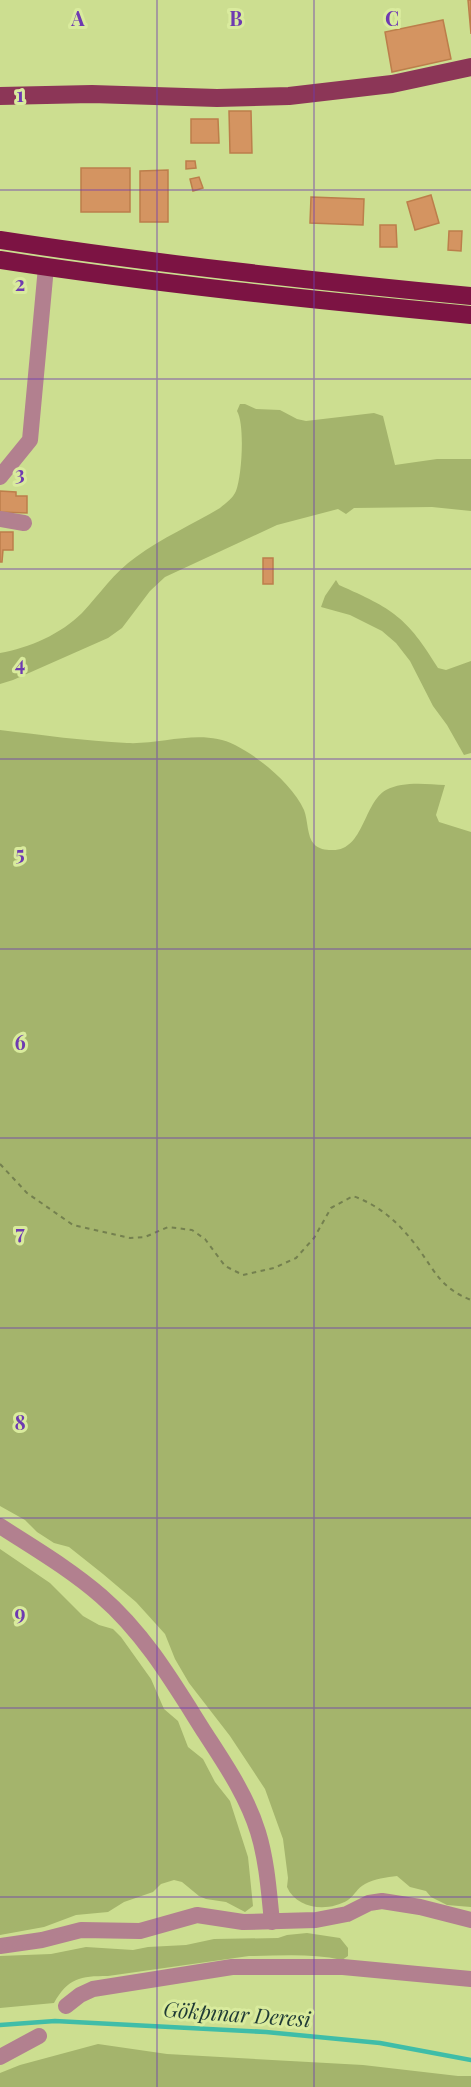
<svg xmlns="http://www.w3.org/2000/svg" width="471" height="2087" viewBox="0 0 471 2087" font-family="'Playfair Display',serif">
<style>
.green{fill:#a4b46c}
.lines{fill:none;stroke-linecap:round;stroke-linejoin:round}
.stream{stroke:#3fbda8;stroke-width:4.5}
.building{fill:#d49461;stroke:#bc7e4b;stroke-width:1.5}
.path{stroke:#74804f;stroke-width:2;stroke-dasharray:4.5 4.5;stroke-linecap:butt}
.minor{stroke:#b2808f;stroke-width:16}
.major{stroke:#8c3657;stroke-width:18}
.highway{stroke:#7c1343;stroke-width:18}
.grid{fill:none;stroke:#6e3ab1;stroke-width:1.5;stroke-opacity:0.55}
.labels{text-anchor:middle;stroke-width:6;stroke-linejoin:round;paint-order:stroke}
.water-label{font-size:21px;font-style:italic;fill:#1f3a35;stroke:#d9eb9d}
.grid-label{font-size:20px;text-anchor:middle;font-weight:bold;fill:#6e3ab1;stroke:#d9eb9d;stroke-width:6;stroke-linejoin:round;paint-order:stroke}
</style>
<rect width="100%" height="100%" fill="#ccde90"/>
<g class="green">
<path d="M240 404H245L256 409 280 410 297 419 306 421 374 413 383 416 395 465 437 459H471V511L432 507 354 508 346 514 338 509 277 525 165 577 150 591 122 628 108 638 13 680 0 684V653C29 648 61 634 82 613 100 594 114 572 136 557 162 538 193 524 220 508 226 503 233 498 236 491 242 476 245 424 237 411Z"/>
<path d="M336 580 339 585C393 609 407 617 438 668L446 670 471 661V753L464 755 447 725 433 706 410 661 396 643 382 631 350 615 321 607 325 596Z"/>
<path d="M0 730C42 735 85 741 127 743 161 745 202 728 235 745 259 757 293 785 304 810 308 820 307 837 314 844 318 849 326 850 331 850 364 852 363 803 386 790 403 781 426 784 445 785L436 815 439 822 471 832V1907L447 1905 431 1897 426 1891 410 1887 397 1876C387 1877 374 1879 365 1884 357 1888 355 1895 348 1900 329 1912 297 1910 287 1887L288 1878 283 1839 265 1789 230 1736 189 1683 175 1659 165 1634 136 1602 103 1574 69 1547 54 1543 37 1532 25 1520 0 1506Z"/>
<polygon points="0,1549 50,1583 83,1616 99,1625 113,1629 121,1637 151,1679 164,1709 178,1721 188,1747 203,1759 215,1782 230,1801 248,1857 253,1906 245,1912 226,1902 206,1899 199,1896 182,1882 174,1880 161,1884 153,1892 124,1902 108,1912 76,1915 44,1927 0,1935"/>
<path d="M307 1933 340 1938 348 1948V1956L342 1960C311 1953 280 1956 249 1956L108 1976C80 1976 68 1978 54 2003L0 2008V1956L51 1954 86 1947 133 1950 148 1947 186 1945 214 1939 278 1938 287 1935Z"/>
<polygon points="98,2044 167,2054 363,2065 458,2076 471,2076 471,2087 0,2087 0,2073 20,2065"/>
</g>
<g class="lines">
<polyline class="stream" points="0,2025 55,2021 266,2032 380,2043 471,2060"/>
</g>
<g class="building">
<polygon points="468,0 471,0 471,34"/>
<polygon points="443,20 451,59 392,72 385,32"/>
<polygon points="229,111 251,111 252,153 230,153"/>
<polygon points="191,119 218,119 219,143 191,143"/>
<polygon points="186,161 195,161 196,168 186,169"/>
<rect x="81" y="168" width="49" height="44"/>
<polygon points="168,170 168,222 140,222 140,171"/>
<polygon points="199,177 203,188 193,191 190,179"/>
<polygon points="431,195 439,223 415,230 407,202"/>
<polygon points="311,197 364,199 363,225 310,223"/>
<polygon points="380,225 396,225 397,247 380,247"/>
<polygon points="449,231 462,231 461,251 448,250"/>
<polygon points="0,491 16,492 16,496 27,496 27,513 0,512"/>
<polygon points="0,532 13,532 13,550 3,550 2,562 0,562"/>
<rect x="263" y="558" width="10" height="26"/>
</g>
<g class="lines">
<path class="path" d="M0 1164 27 1193 73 1225 130 1238 145 1237 168 1227 192 1230 205 1239 225 1266 243 1275 274 1268 296 1258 314 1238 331 1208 353 1196C381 1206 400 1224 418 1248 436 1273 441 1288 471 1300"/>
<g class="minor">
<polyline points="0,477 30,440 46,267"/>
<polyline points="0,519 24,523"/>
<path d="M0 1526C34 1548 70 1569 101 1596 145 1634 174 1684 205 1733 225 1764 247 1796 258 1832 267 1861 269 1893 272 1922"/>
<polyline points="0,1946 42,1940 81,1930 140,1931 197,1915 243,1922 316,1920 347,1914 369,1903 382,1901 420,1907 471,1920"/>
<polyline points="66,2006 80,1995 93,1989 232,1967 343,1967 471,1979"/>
<polyline points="0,2057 39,2036"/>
</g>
<polyline class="major" points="0,96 92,94 217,98 289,96 392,84 471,67"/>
<g class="highway">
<path d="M0 240C156 264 313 281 471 296"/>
<path d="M0 260C156 284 313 300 471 315"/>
</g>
</g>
<path class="grid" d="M157 0V2087M314 0V2087M0 190H471M0 379H471M0 569H471M0 759H471M0 949H471M0 1138H471M0 1328H471M0 1518H471M0 1708H471M0 1897H471"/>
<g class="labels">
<g class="water-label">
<text transform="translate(237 2015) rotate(4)" y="7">Gökpınar Deresi</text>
</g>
</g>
<g class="grid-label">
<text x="78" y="26">A</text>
<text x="236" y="26">B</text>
<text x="392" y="26">C</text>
<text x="20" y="102">1</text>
<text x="20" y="291">2</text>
<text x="20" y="481">3</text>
<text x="20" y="671">4</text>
<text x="20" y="861">5</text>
<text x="20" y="1050">6</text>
<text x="20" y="1240">7</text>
<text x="20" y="1430">8</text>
<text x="20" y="1620">9</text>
</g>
</svg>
